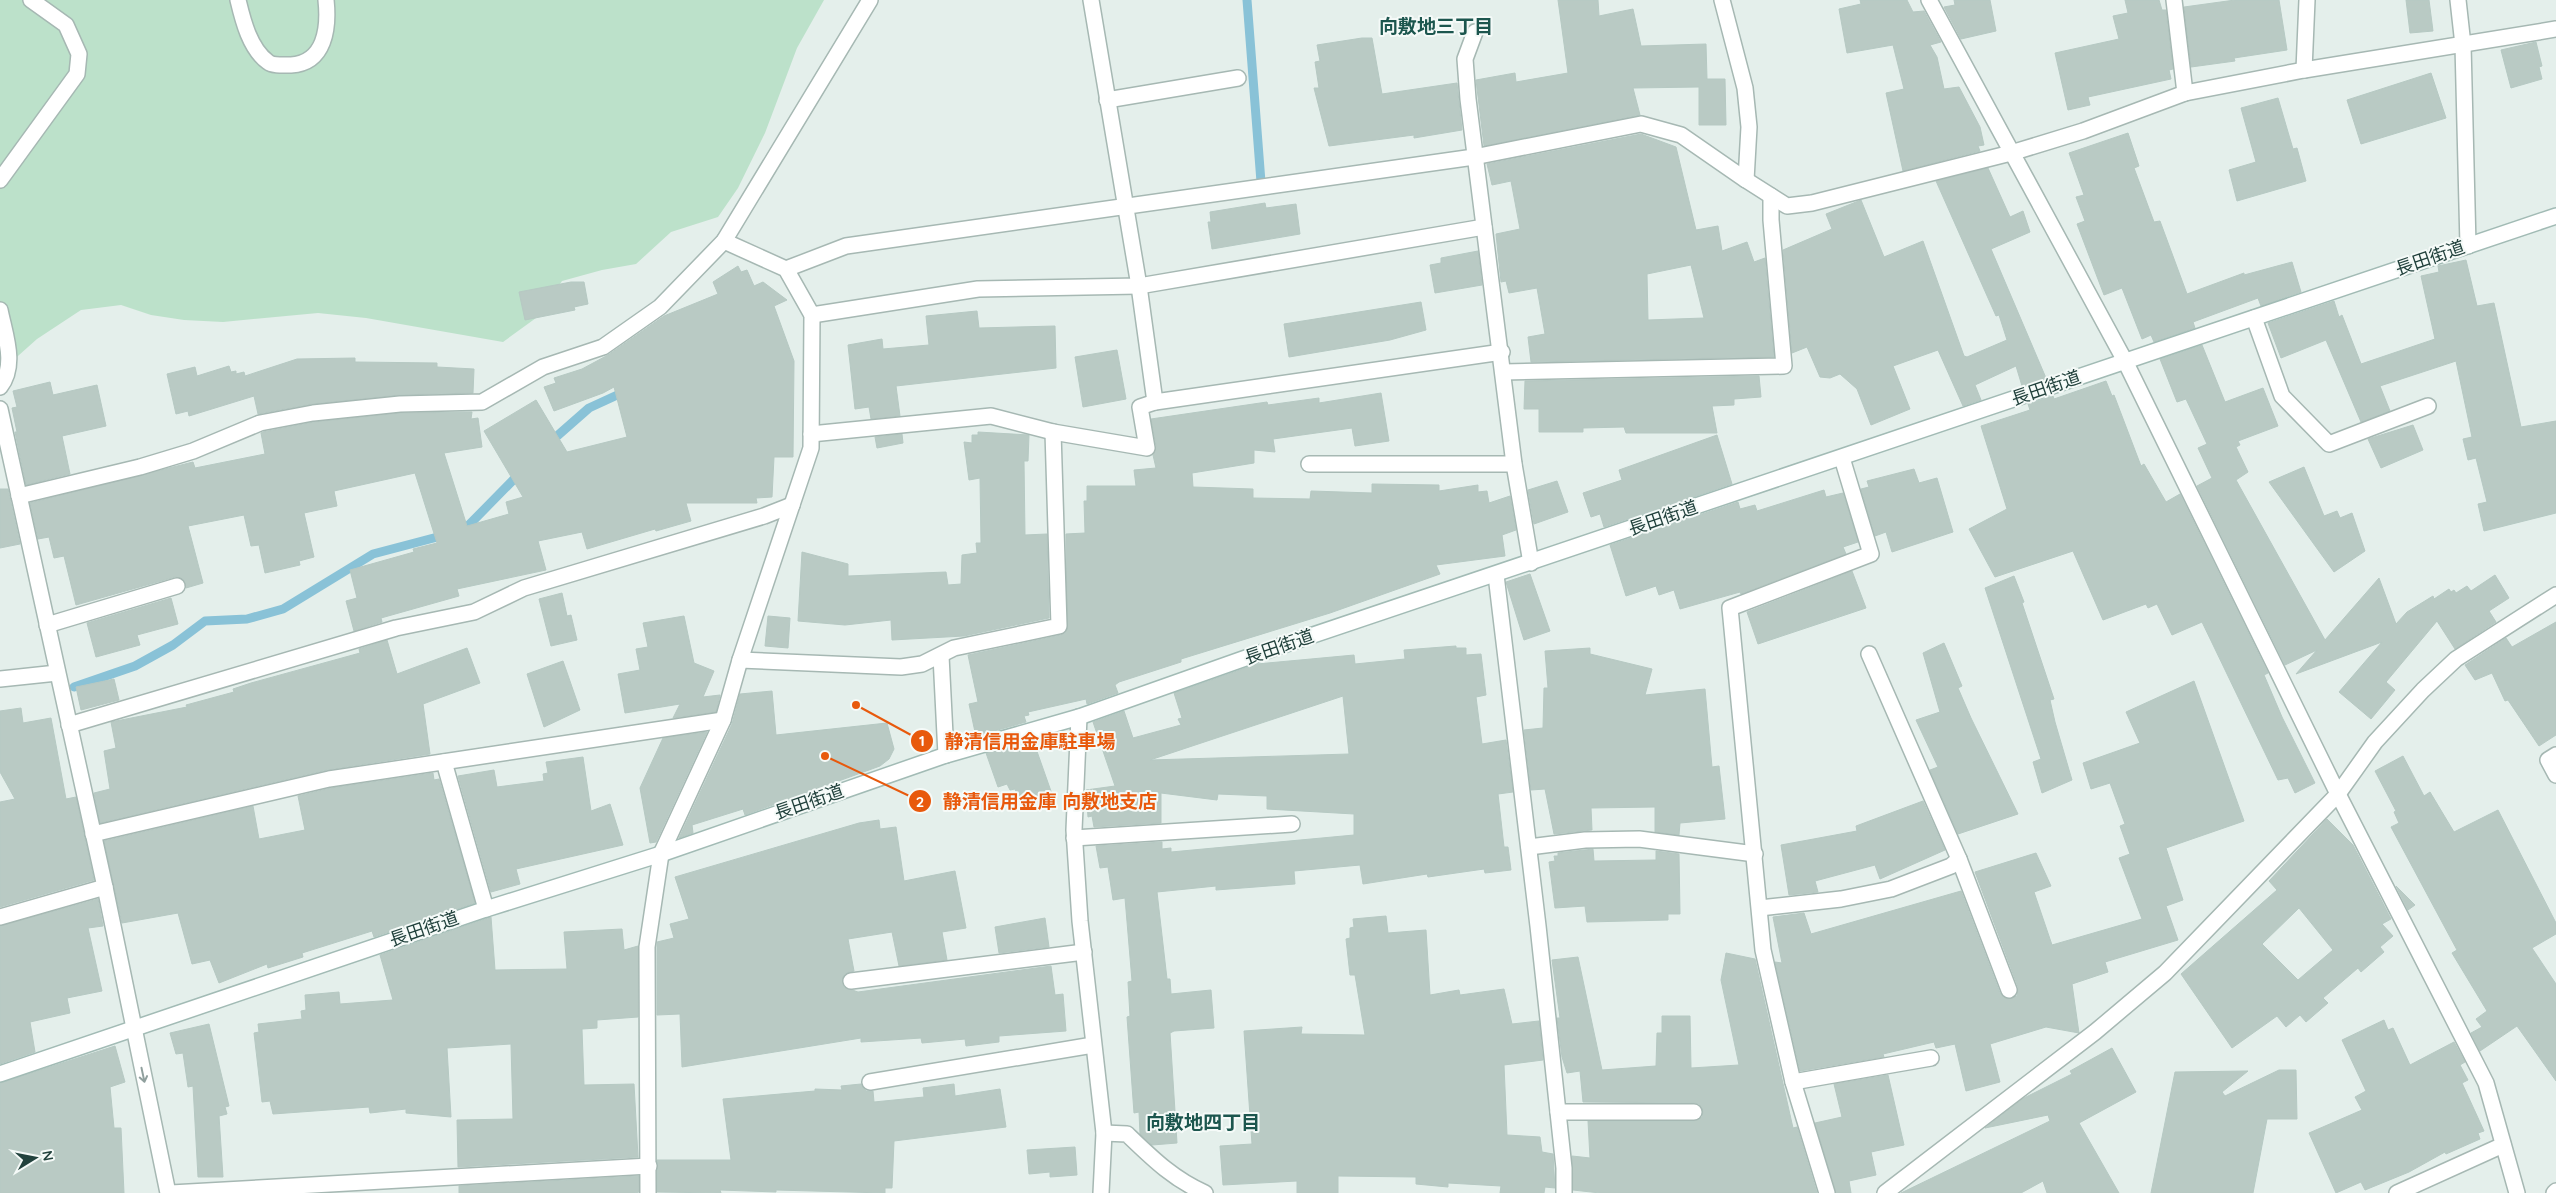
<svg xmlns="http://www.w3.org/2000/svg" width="2556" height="1193" viewBox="0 0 2556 1193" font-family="Quicksand,'Noto Sans JP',sans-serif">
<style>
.green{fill:#bce1ca}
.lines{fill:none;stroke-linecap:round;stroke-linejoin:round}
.stream{stroke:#89c2d7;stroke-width:9}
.building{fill:#b9cac4;stroke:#b6c9c3;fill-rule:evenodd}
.service-casing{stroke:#a6b8b3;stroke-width:18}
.minor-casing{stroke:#a6b8b3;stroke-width:18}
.tertiary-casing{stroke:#a6b8b3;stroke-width:18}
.secondary-casing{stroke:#a2bbb5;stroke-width:18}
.service{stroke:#fff;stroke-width:15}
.minor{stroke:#fff;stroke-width:15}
.tertiary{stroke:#fff;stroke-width:15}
.secondary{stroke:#fff;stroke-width:15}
.oneway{stroke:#90a09e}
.labels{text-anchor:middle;stroke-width:4;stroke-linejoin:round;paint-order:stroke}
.street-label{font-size:18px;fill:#22423d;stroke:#f5faf8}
.neighbourhood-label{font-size:19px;font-weight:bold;fill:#1c564e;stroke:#f5faf8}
.leader{fill:none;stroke:#e8590c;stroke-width:2}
.callout-dot{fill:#e8590c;stroke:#f5faf8;stroke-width:2}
.mark-label{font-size:15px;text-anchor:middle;font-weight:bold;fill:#fff}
.callout-label{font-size:19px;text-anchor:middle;font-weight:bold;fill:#e8590c;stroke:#f5faf8;stroke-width:4;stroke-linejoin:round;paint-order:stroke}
</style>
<rect width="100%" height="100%" fill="#e4efeb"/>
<polygon class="green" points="0,0 824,0 797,48 765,133 738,188 718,217 671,232 636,264 602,270 562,281 536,318 503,342 366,318 318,313 223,322 184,320 151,315 121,305 81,310 37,339 0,372"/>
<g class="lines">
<g class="stream">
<polyline points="1247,0 1261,182"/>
<polyline points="548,444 589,408 626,391"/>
<polyline points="463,531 520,473"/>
<polyline points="74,687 135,666 173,645 205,621 247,619 283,609 373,554 445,535"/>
</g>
</g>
<g class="building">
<polygon points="1558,0 1598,0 1599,16 1633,9 1641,46 1706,44 1707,79 1725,79 1726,125 1699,125 1699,87 1633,88 1640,115 1484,146 1476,80 1515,73 1516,82 1568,73"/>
<polygon points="1860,0 1907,0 1913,12 1924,11 1941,42 1930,45 1937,57 1944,89 1959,87 1980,127 1984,145 1978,146 1980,151 1903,171 1886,93 1904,89 1893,45 1847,53 1839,9 1861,4"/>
<polygon points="1954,0 1990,0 1996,31 1961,39 1944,7 1955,5"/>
<polygon points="2125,0 2159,0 2162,10 2166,10 2173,69 2169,70 2171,79 2088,97 2090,105 2068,110 2055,53 2119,39 2113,16 2128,13"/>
<polygon points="2235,0 2279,0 2287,50 2234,58 2235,61 2191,67 2184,7"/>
<polygon points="2406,0 2429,0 2433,31 2410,33"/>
<polygon points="1362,38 1372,38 1382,94 1457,83 1462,130 1414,138 1414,135 1329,146 1314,88 1319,88 1315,62 1320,61 1317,45"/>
<polygon points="2536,42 2542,66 2539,67 2542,79 2511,88 2501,50"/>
<polygon points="2431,73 2446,118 2361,144 2347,100"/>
<polygon points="2278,98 2293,149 2297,148 2306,181 2237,201 2229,170 2256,162 2241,108"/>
<polygon points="2128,133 2139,166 2134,168 2154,222 2160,221 2187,294 2244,273 2244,275 2292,262 2301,292 2261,306 2258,298 2193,322 2195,328 2154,342 2151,335 2142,339 2122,288 2104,295 2077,224 2085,221 2076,197 2084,195 2069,153"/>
<path d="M1641 134 1676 147 1696 230 1718 226 1722 251 1747 242 1754 262 1765 258 1774 357 1531 362 1528 337 1545 334 1537 288 1509 293 1506 281 1501 282 1496 234 1520 229 1511 181 1492 185 1487 164ZM1691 265 1704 318 1648 320 1647 274Z"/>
<polygon points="1988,168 2010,217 2023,211 2030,232 1991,249 2046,378 2022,386 2016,366 1975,385 1981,400 1963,406 1938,350 1893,366 1910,409 1871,425 1857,389 1840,374 1830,378 1820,377 1807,347 1792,353 1783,250 1832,229 1826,214 1861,200 1884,257 1923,241 1964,356 1967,357 2007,340 1999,315 1996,316 1936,181"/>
<polygon points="1265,203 1266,208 1296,204 1300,234 1212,249 1208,222 1211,222 1210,212"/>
<polygon points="1478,251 1482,285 1435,293 1430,265 1441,263 1441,258"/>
<polygon points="2466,260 2477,306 2494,303 2521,427 2556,421 2556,513 2484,531 2478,504 2487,502 2476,458 2468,460 2463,439 2472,437 2456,361 2380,386 2390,411 2361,422 2326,340 2281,358 2268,323 2334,301 2339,317 2342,315 2361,364 2435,339 2421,276 2439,272 2438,266"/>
<polygon points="738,266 741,272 747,270 754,286 763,282 787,300 774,306 794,361 793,457 774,457 772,497 756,498 757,503 686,503 691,521 656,531 655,529 587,549 582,532 538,541 546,570 457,589 459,596 381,618 382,622 354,631 346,601 357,598 350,570 414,552 413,549 437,543 415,473 334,491 337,506 304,513 314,557 299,561 300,565 265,573 259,545 251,546 244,515 188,526 203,583 186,588 183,579 175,577 76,605 64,556 54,558 49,537 38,539 30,503 193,462 195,468 265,454 261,433 263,432 314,422 401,413 472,412 471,419 478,418 482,447 444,453 467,526 509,514 506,502 523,497 484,431 536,400 567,452 627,437 614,387 603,393 554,411 544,387 556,383 554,378 582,369 608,355 664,316 718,294 713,282"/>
<polygon points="571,282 584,282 588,304 574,307 575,310 525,320 519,292"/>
<polygon points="1421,302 1426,330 1390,340 1289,357 1284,324"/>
<polygon points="977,311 979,328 1055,326 1056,368 896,386 900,416 871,419 869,407 855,409 848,345 882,339 883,349 929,345 926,316"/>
<polygon points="2202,345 2225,402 2263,388 2278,426 2238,441 2240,445 2236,447 2248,472 2236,480 2325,640 2379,578 2396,624 2407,612 2433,596 2434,599 2449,589 2451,592 2454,590 2456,593 2467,586 2471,591 2495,575 2509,598 2489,611 2496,622 2455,649 2437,621 2386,682 2395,690 2371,719 2339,692 2382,642 2296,674 2317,650 2285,665 2197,486 2212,478 2198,448 2207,444 2186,399 2177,402 2160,359"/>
<polygon points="1117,350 1126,399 1083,407 1075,357"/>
<polygon points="355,358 355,362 437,363 437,367 474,369 473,393 399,395 312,404 258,414 254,396 189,416 188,411 176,414 167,374 195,367 197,376 229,366 231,372 236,371 236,374 244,372 245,376 297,359"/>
<polygon points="1759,376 1761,397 1734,399 1734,405 1712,406 1717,433 1626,433 1624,427 1583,428 1583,432 1539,432 1539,409 1524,409 1525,381"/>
<polygon points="2106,381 2112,396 2114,395 2141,466 2144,464 2166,502 2180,494 2268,673 2264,675 2282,717 2315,783 2295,793 2288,778 2278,780 2202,622 2172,635 2157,604 2148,608 2146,604 2103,620 2073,551 1995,577 1969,529 2007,509 1981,426 2030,410 2028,404 2053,396 2054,399"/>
<polygon points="50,382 53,395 97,385 106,426 62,436 70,474 26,485 15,432 17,432 12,408 17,407 13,391"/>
<polygon points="1381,393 1389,441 1355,446 1352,428 1273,439 1275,452 1254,450 1254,463 1192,473 1193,487 1253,489 1253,498 1310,499 1311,491 1372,493 1372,484 1439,485 1439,491 1478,485 1478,492 1487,491 1489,503 1510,496 1516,530 1502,535 1505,556 1436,565 1440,574 1330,613 1181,659 1181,662 1119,682 1115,685 1118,693 1087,704 1086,699 1028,712 1029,715 1024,716 1026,722 980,735 979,732 975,732 969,704 978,702 968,655 1061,635 1067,630 1066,534 1085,533 1084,501 1087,501 1087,486 1136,486 1134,470 1156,468 1153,455 1156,446 1151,419 1267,402 1268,405 1319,398 1319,403"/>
<polygon points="2413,425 2423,450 2381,468 2368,439"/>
<polygon points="978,432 1029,435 1028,461 1024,461 1025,535 1047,534 1049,618 964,636 892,640 891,620 845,625 798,621 802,552 848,564 848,576 946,572 948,585 961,584 962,555 977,553 976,543 981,543 980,478 969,480 964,442 972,443 972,435 978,435"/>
<polygon points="902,434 903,443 877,448 875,437"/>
<polygon points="1717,435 1732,484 1604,527 1600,514 1591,517 1583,493 1622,480 1619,470"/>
<polygon points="2304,467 2324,516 2337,511 2340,518 2352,513 2365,551 2334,572 2269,482"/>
<polygon points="1914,469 1919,483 1937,478 1953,532 1892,552 1886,532 1875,536 1861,489 1869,487 1867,481"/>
<polygon points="1557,481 1568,512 1534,524 1528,490"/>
<polygon points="0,489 8,489 20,544 0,548"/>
<polygon points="1824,490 1826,497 1843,493 1858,542 1843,547 1846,554 1741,594 1740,592 1680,609 1674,590 1659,595 1656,586 1626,596 1610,545 1738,502 1740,509 1755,505 1757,511"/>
<polygon points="1852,571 1866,608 1758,644 1747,612"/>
<polygon points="1530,574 1550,631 1524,640 1506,582"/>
<polygon points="2014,576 2024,602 2022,603 2054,699 2050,700 2055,722 2072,780 2042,793 2033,762 2041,759 1985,588"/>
<polygon points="562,593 567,616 571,615 577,640 551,646 539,599"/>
<polygon points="171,598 178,624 137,635 140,645 96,657 87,623"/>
<polygon points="684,616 694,663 714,671 703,697 720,695 716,712 673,718 680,704 625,713 618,674 640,670 636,649 648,647 643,623"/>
<polygon points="768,616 790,618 788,648 765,646"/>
<polygon points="2556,622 2556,735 2539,746 2508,700 2505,701 2492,673 2475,680 2465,665 2506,638 2512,647"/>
<polygon points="387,640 397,674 467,648 480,683 423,704 430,754 327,770 100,823 94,793 110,789 104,751 116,748 111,722 187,707 186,705 234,692 233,689 251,683 360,653 359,649"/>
<polygon points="1944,643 1962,686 1958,688 1971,718 2018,814 1958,834 1930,770 1938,767 1916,720 1940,712 1923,653"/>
<path d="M1456 646V648H1466V655L1481 654 1486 695 1476 697 1482 744 1506 740 1513 792 1498 794 1504 847H1508L1511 870 1485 873 1484 869 1428 877 1427 874 1363 884 1360 865 1294 871 1295 884 1216 890V886L1157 892 1167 979H1170L1171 994 1211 990 1214 1028 1174 1031 1170 1033 1177 1143 1152 1145 1140 1134 1139 1112 1134 1113 1127 1017 1130 1016 1128 982 1132 981 1125 898 1113 900 1108 867 1100 868 1096 846 1162 842V849L1171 848V852L1354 835V814L1267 809V796L1218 794 1217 800 1161 793V823L1094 827 1092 816 1088 817 1086 790 1115 786 1093 722 1124 711 1133 738 1181 725 1178 719 1182 718 1174 693 1257 664 1354 655 1355 664 1405 659 1404 650ZM1343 696 1349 754 1150 760Z"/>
<polygon points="1590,648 1590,654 1652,669 1645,695 1705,689 1712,767 1719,766 1725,819 1680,823 1679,835 1655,832 1655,807 1591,808 1592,830 1554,834 1545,789 1531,790 1524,730 1543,728 1544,688 1548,688 1545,651"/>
<polygon points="563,661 580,710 544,727 527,674"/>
<polygon points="114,679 119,700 81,710 76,687"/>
<polygon points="2194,681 2244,821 2166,848 2183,900 2166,906 2178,940 2105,962 2108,972 2072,984 2079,1033 2046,1027 1990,1044 2000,1082 1966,1091 1955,1044 1936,1048 1934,1042 1883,1054 1884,1057 1800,1071 1775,962 1782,963 1773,917 1804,913 1811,934 1961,891 2000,993 2008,999 2017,996 2018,987 1975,872 2036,853 2051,886 2034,892 2052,945 2142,919 2119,858 2130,854 2120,826 2125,824 2110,783 2091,789 2083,763 2140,743 2126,712"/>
<polygon points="772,691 776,735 887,723 894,749 889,759 880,766 745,815 743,809 692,825 693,833 679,838 732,724 740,694"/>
<polygon points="21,708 23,723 51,718 66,799 76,797 94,880 0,907 0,802 15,799 0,772 0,711"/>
<polygon points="707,732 656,842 650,843 640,788 663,738"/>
<polygon points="1033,740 1052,794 1021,805 1015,789 1010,790 1007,784 998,787 986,753"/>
<polygon points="2403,756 2424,796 2430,792 2454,832 2498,810 2556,923 2556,934 2532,948 2556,984 2556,1081 2517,1026 2480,1051 2471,1033 2482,1027 2476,1019 2487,1011 2452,953 2457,950 2391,827 2399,823 2394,812 2396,811 2375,771"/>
<polygon points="583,757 591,811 610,804 623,845 516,869 520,884 491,892 458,776 494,770 497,787 544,781 543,774 548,773 546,762"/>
<polygon points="433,773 434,780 439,779 475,903 374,937 372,931 302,953 303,957 268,968 267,964 219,983 210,960 192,964 178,913 122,923 104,841 253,806 259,839 305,830 298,796 331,788"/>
<polygon points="1923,801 1945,850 1880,879 1875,865 1815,881 1818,892 1789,895 1781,845 1857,831 1856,826"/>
<path d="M2327 819 2353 845 2391 919 2382 924 2393 936 2380 947 2384 952 2361 972 2358 968 2323 998 2328 1003 2306 1022 2300 1015 2286 1027 2277 1016 2232 1048 2181 974 2277 890 2269 881ZM2299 908 2333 950 2298 980 2262 944Z"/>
<polygon points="879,820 880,829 896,827 904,881 955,871 966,928 942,932 947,960 899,966 892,932 848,939 854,971 846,973 843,977 844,987 858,992 1051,966 1055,995 1063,994 1066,1031 999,1036 999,1042 966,1046 965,1039 922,1043 921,1038 861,1042 861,1038 682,1067 680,1014 657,1015 657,942 674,938 670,924 689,919 675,877 859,823"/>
<polygon points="1593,849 1594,861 1656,860 1656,851 1679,854 1680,914 1668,914 1668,920 1587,922 1585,906 1555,908 1549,862 1555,861 1554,856 1558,856 1558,853"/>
<polygon points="2396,886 2415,905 2408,910"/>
<polygon points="98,899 103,926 88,928 102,991 67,998 70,1013 30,1022 35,1052 0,1064 0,926"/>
<polygon points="1386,916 1388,933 1426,930 1430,995 1459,990 1460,995 1504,989 1512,1024 1539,1021 1543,1060 1504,1065 1507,1135 1540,1137 1542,1152 1553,1154 1555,1188 1545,1187 1544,1193 1500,1193 1501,1186 1448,1183 1448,1187 1416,1184 1416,1177 1338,1176 1338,1193 1297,1193 1297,1181 1223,1185 1220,1146 1252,1144 1244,1031 1302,1027 1301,1034 1365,1035 1355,975 1350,975 1346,939 1350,938 1350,928 1354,927 1353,919"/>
<polygon points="491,917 495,970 567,969 564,932 622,929 624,950 638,946 638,1017 597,1020 597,1028 582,1029 584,1085 634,1084 638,1157 458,1167 457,1120 513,1119 511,1044 447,1048 451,1117 406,1113 406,1109 370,1113 369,1107 273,1114 270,1101 262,1102 254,1033 259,1032 258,1024 302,1019 301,1011 306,1010 305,995 339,992 340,1004 393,1000 380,955"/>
<polygon points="1045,918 1049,947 999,953 995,927"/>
<polygon points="1726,953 1755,959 1793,1128 1797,1127 1817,1193 1600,1193 1573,1190 1572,1156 1590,1158 1588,1121 1694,1121 1702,1117 1703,1112 1699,1104 1694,1103 1583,1102 1580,1071 1567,1073 1562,1057 1557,1018 1560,1018 1552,960 1578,957 1602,1070 1656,1066 1657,1033 1662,1033 1662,1016 1690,1016 1691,1068 1739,1065 1721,980"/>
<polygon points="2384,1020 2388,1030 2393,1028 2410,1065 2454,1042 2465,1062 2460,1065 2468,1080 2462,1083 2484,1131 2478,1133 2480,1139 2446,1154 2445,1152 2409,1172 2365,1190 2361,1182 2336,1193 2309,1133 2362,1110 2355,1097 2366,1091 2342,1040"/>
<polygon points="209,1024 229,1106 225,1107 227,1114 219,1116 223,1177 198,1177 193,1086 188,1087 183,1053 176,1054 170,1033"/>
<polygon points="115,1046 125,1082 110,1087 114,1128 121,1128 124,1193 0,1193 0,1083"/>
<polygon points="2112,1048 2136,1092 2079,1123 2119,1193 2047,1193 2043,1181 2021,1193 1901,1193 2050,1121 2048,1115 1985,1128 2022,1099 2072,1074 2070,1071"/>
<polygon points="2279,1070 2296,1070 2297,1119 2267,1119 2253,1193 2151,1193 2175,1072 2248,1071 2222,1092 2225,1096"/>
<polygon points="1888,1075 1904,1145 1871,1152 1876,1175 1849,1181 1851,1193 1836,1193 1815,1123 1842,1117 1834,1084"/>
<polygon points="861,1084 866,1091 873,1091 874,1102 924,1097 923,1088 954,1084 955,1096 1000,1089 1006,1127 894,1141 892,1188 885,1188 885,1193 776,1190 776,1192 720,1190 721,1193 657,1192 657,1160 731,1160 723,1099 815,1091 815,1089 842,1090 841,1086"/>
<polygon points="1075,1147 1077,1175 1050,1177 1050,1172 1029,1174 1027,1150"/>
<polygon points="639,1176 639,1192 635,1193 459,1193 459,1186"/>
</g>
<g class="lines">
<g class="service-casing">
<g id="service">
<polyline points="811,434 991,416 1053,432 1147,448 1140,407 1155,402"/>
<polyline points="1074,838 1292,824"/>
<polyline points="851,981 1084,952"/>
<polyline points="870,1082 1093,1045"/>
</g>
</g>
<g class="minor-casing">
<g id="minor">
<path d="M238 0C243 21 250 49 268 62 273 66 284 65 291 65 325 63 329 28 326 0"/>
<polyline points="1091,0 1139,286 1155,402 1502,352"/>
<polyline points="1722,0 1745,88 1749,127 1746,180"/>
<polyline points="1929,0 2125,361 2338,794 2486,1083 2517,1193"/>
<polyline points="2174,0 2185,93"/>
<polyline points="2458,0 2463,45 2468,246"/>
<polyline points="1475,32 1465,59 1468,99 1514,464 1531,563"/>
<polyline points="2304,70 2307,0"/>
<polyline points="1107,100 1238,78"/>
<polyline points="0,180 77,74 79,54 66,25 31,0"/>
<polyline points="786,269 846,246 1474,157 1641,124 1681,135 1746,180 1787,206 1812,203 2011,153 2083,131 2185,93 2304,70 2556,29"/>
<path d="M0 310C5 335 17 365 0 387"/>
<polyline points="812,315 978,289 1139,286 1484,227"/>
<polyline points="2254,318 2282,396 2329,444 2428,406"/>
<polyline points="1503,372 1784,366 1771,220 1771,196"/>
<polyline points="0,409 105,887 168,1193"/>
<polyline points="1309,464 1514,464"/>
<polyline points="19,496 140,467 193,451 260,423 313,413 400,404 482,402 543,367 603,347 660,307 724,241 870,0"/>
<polyline points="1496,575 1538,926 1564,1168 1564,1193"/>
<polyline points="47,625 177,586"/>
<polyline points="1869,654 1959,859 2009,990"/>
<polyline points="941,656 946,755"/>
<polyline points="740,660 901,667 922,664 954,648 1059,626 1053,432"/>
<polyline points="0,679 57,673"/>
<polyline points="1079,717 1074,830 1080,921 1104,1133 1101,1193"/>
<polyline points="69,725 396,628 474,612 524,588 764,516 792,505"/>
<polyline points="2556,755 2548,760 2556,775"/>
<polyline points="444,762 486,909"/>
<polyline points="93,834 329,779 723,720"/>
<polyline points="1529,847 1585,840 1639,839 1755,854"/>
<polyline points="1760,908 1841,899 1891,889 1951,866 1959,859"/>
<polyline points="0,917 105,887"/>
<polyline points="1793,1082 1931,1058"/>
<polyline points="1558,1112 1694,1112"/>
<path d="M1104 1133 1127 1134C1152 1158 1173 1179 1205 1193"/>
<polyline points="171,1193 649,1166"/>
<polyline points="648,1193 647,947 661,854 723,720 740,660 811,448 812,315 786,269 724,241"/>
<polyline points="1827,1193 1793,1082 1763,950 1730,608 1871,554 1842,458"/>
<polyline points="1885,1193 2095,1032 2165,973 2338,794 2375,742 2423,690 2456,659 2556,595"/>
<polyline points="2397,1193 2503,1145"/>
</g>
</g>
<g class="tertiary-casing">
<polyline id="tertiary" points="2554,1193 2556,1191"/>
</g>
<g class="secondary-casing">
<polyline id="secondary" points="0,1074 486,909 661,854 946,755 1079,717 1257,654 2556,216"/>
</g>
<use href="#service" class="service"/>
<use href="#minor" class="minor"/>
<use href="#tertiary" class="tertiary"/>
<use href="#secondary" class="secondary"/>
</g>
<defs><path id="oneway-shaft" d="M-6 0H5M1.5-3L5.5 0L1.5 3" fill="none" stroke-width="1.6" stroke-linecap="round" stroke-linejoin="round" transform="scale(1.25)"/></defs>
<use class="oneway" href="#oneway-shaft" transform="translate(143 1075) rotate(78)"/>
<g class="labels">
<g class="street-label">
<text transform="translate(2430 258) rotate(-19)" y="6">長田街道</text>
<text transform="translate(2046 388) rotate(-19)" y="6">長田街道</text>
<text transform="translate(1663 518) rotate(-19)" y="6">長田街道</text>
<text transform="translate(1279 647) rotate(-19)" y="6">長田街道</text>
<text transform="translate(809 802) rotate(-19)" y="6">長田街道</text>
<text transform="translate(424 929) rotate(-19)" y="6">長田街道</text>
</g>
<g class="neighbourhood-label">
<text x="1436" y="33">向敷地三丁目</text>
<text x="1203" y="1129">向敷地四丁目</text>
</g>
</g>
<path class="leader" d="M856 705L922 741M825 756L920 801"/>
<g class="callout-dot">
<circle cx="856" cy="705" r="5"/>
<circle cx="825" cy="756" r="5"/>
<circle cx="922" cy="741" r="12"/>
<circle cx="920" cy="801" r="12"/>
</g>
<g class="mark-label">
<text x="922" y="746">1</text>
<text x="920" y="807">2</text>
</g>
<g class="callout-label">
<text x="1030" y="748">静清信用金庫駐車場</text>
<text x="1050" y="808">静清信用金庫 向敷地支店</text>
</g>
<g transform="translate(35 1158) rotate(80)" stroke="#f5faf8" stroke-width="4" paint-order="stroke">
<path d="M0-4L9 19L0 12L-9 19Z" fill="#22423d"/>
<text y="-8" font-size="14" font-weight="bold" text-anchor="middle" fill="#22423d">N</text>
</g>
</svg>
